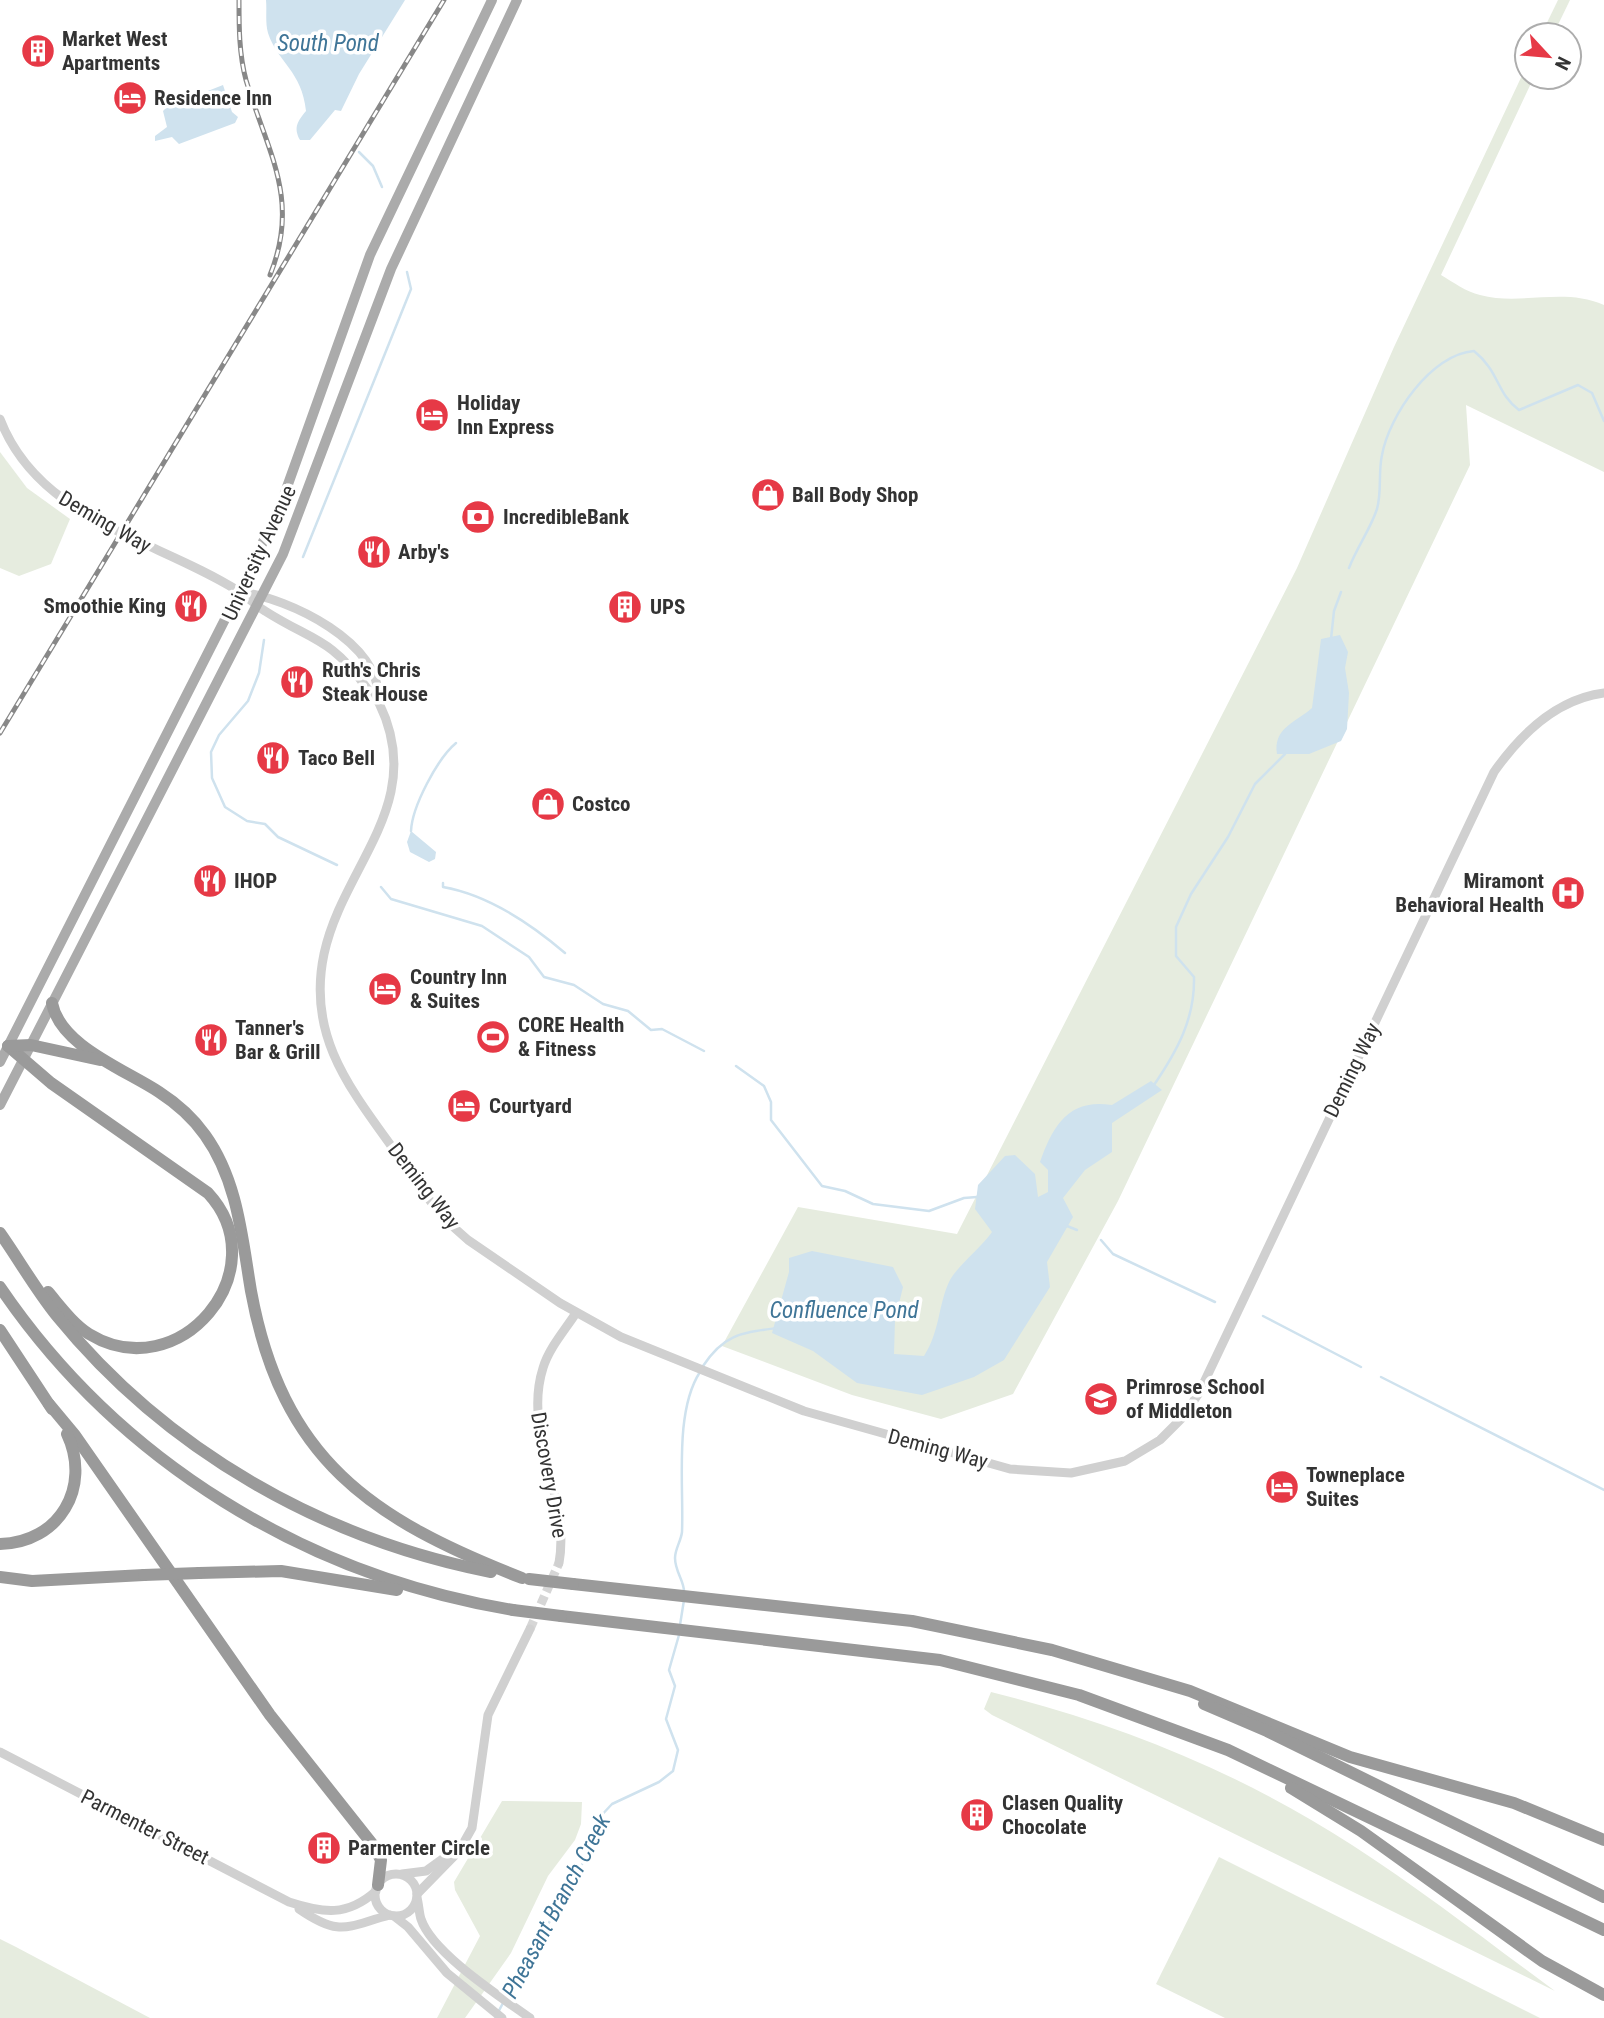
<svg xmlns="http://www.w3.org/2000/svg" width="1604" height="2018" viewBox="0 0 1604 2018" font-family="'Roboto Condensed',sans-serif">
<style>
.green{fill:#e6ecdf}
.water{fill:#cfe2ee}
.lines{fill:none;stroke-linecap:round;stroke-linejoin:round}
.stream{stroke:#cfe2ee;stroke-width:2.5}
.minor-tunnel{stroke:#d6d6d6;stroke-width:9;stroke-dasharray:9 4.5;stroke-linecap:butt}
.minor{stroke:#d0d0d0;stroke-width:9}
.major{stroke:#ababab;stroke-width:10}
.highway{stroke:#9a9a9a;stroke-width:12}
.rail-casing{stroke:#888;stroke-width:5}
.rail{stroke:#fff;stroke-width:2.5;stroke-dasharray:8;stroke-linecap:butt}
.highway-bridge{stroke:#9a9a9a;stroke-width:12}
.labels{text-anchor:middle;stroke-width:7;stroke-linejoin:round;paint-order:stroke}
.poi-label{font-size:21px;font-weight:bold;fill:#333;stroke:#fff;text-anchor:start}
.street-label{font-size:21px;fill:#333;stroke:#fff}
.water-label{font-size:23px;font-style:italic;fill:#3f7597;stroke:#fff}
</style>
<rect width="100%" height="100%" fill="#fff"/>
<g class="green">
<polygon points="1558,0 1570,0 1553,35 1541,35"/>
<path d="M1527 65V77H1534L1441 275C1453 282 1466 292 1480 295 1521 306 1563 287 1604 305V472L1466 405 1470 465 1118 1201 1013 1394 941 1419 852 1395 722 1346 798 1207 957 1234 1297 568 1394 347Z"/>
<polygon points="0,452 27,488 70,519 51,564 19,576 0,568"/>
<path d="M991 1692C1120 1724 1239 1772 1352 1845 1422 1890 1488 1942 1555 1991L992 1715 984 1709Z"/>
<polygon points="502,1801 582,1802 581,1824 575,1840 548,1876 511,1953 465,2018 437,2018 480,1936 455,1890 454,1882"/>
<polygon points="1219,1857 1540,2018 1225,2018 1156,1984"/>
<polygon points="0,1939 16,1947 150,2018 0,2018"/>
</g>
<g class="water">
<path d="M266 0H405L359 74 341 111 335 110 310 140H300C293 127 298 121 306 111 302 71 278 63 268 33 265 23 267 10 266 0Z"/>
<polygon points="223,85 232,112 238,117 235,123 179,144 172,137 155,141 155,136 167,127 163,111 167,107"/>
<path d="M1340 635 1348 652 1345 668 1349 693 1347 729 1341 741 1309 754H1277C1273 728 1295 723 1312 708L1321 639Z"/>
<polygon points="411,831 436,852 435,859 429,862 410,852 407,842"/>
<path d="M1151 1081 1162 1090 1112 1123V1152L1085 1170 1063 1198 1073 1217 1047 1262 1050 1287 1004 1360 974 1377 922 1395 857 1383 813 1351 772 1333 789 1272V1258L812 1251 893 1267 903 1287 895 1320 894 1354 924 1356C940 1331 938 1306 949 1282 955 1268 981 1248 992 1232L975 1209 978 1185 1005 1156 1015 1155 1035 1174 1038 1197 1048 1192V1170L1040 1162C1053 1125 1069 1098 1112 1105Z"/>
</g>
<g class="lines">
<g class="stream">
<polyline points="359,152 373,166 382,187"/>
<polyline points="303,557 411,289 407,272"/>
<path d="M1349 568C1357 547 1370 530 1377 509 1382 491 1378 473 1382 455 1389 416 1431 354 1474 351 1500 372 1496 393 1519 410L1578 385 1592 393 1604 421"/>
<polyline points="1331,639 1334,611 1341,592"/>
<polyline points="264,640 259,673 248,701 219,735 211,752 212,778 225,807 247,821 265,824 278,837 337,865"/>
<path d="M411 831C412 807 437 759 456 743"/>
<path d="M443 883V887C489 895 531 924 565 953"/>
<polyline points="381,887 391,899 482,926 529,957 544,977 574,985 603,1004 628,1011 651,1030 662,1029 704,1051"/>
<polyline points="736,1066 764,1086 771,1102 771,1120 822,1186 845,1191 873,1204 929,1211 964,1198 977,1197"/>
<path d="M1154 1085C1177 1051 1195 1019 1194 977L1176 956V927L1191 894 1228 837 1255 784 1285 754"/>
<polyline points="1067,1226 1077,1230"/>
<polyline points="1101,1240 1113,1254 1215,1302"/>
<polyline points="1263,1316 1361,1367"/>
<path d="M703 1366C724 1334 741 1333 777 1328"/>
<polyline points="1381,1377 1604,1490"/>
<path d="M684 1593C685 1582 675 1572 675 1558 675 1549 681 1541 682 1532 684 1486 674 1412 700 1372"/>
<polyline points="680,1625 684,1600"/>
<polyline points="507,1997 590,1850 598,1819 612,1804 659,1782 673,1771 678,1750 666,1719 675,1686 669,1670 679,1635"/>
<polyline points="495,2018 503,2003"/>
</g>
<polyline class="minor-tunnel" points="530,1629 559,1563"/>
<g class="minor">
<path d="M0 419C39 521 157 539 240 592 249 598 256 606 265 611 312 641 330 637 366 687 370 693 376 697 379 703 428 803 343 865 324 954 307 1034 348 1086 392 1147 410 1173 428 1201 450 1224L468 1240 560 1303 621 1337 804 1411 1010 1469 1071 1473 1125 1461 1160 1440 1182 1418 1199 1393 1494 772C1520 735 1557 699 1604 693"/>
<path d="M241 592C288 598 384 643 378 701"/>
<path d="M559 1563C571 1497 522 1434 543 1368 549 1348 565 1330 576 1313"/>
<path d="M0 1752 289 1902C323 1913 347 1917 376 1891"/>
<polyline points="402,1874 426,1871 451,1853"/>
<circle cx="396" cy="1895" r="21"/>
<polyline points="417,1894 459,1851 472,1828 488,1715 530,1629"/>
<path d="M417 1898C419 1905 419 1913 421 1919 432 1953 501 1997 530 2018"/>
<path d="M299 1909C341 1938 347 1926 390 1915"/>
<polyline points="394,1916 408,1927 447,1973 502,2018"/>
</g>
<g class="major">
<polyline points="0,1062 248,574 282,501 370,255 492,0"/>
<polyline points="0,1105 283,554 391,269 517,0"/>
</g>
<g class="highway">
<path d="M52 1003C60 1046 126 1070 159 1092 176 1103 193 1118 205 1135 238 1181 242 1238 251 1291 282 1460 371 1519 522 1578"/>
<path d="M8 1046 51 1083 208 1193C279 1270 179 1389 89 1334 73 1324 60 1306 48 1292"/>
<polyline points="8,1046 31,1045 100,1060"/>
<path d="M0 1233C19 1260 36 1290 57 1316 166 1450 322 1539 491 1572"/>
<path d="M0 1287C119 1462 306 1576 513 1610"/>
<polyline points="0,1330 52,1409"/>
<polyline points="49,1404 74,1434 270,1715 373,1845 381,1860 378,1885"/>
<path d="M0 1544C59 1543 92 1487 67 1434"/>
<polyline points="199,1573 281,1571 397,1590"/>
<polyline points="0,1577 32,1581 144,1575"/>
<polyline points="573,1584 912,1621 1052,1650 1190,1691 1350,1757 1514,1803 1604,1840"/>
<polyline points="561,1616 940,1660 1079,1695 1228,1750 1604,1930"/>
<polyline points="1204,1704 1267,1731 1604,1897"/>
<polyline points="1291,1788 1361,1831 1542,1961 1604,1995"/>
</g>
<g class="rail-casing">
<g id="rail">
<path d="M239 0C239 27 239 54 246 80 267 151 301 199 270 275"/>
<polyline points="0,733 444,0"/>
</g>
</g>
<use href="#rail" class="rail"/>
<g class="highway-bridge">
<polyline points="144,1575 199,1573"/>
<polyline points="529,1579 573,1584"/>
<polyline points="513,1610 561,1616"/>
</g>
</g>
<defs>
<g id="building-disc" transform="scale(1.75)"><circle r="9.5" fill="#e63946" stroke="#fff"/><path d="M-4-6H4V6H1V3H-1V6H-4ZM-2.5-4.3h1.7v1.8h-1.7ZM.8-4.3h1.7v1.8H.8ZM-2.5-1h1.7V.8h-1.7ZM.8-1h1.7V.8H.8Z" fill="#fff"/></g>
<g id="hotel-disc" transform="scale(1.75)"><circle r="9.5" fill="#e63946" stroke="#fff"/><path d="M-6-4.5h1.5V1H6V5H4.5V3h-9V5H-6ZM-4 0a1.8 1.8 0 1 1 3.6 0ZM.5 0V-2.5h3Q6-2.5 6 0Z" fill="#fff"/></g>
<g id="shop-disc" transform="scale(1.75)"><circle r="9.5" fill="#e63946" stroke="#fff"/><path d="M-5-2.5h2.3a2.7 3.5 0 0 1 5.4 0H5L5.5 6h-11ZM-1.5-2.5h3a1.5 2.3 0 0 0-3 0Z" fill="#fff"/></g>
<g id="bank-disc" transform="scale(1.75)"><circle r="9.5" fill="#e63946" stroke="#fff"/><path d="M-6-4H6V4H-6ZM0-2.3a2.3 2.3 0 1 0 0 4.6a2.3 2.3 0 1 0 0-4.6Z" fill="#fff"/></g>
<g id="restaurant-disc" transform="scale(1.75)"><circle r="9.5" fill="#e63946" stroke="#fff"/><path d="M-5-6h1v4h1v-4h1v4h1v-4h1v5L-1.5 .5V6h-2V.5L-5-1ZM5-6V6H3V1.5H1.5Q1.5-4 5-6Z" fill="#fff"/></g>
<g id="hospital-disc" transform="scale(1.75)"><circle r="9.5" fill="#e63946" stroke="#fff"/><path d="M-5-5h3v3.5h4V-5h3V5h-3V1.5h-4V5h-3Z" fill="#fff"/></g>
<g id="stadium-disc" transform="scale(1.75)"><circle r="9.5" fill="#e63946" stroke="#fff"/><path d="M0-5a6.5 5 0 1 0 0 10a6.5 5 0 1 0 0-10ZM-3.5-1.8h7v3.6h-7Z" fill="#fff"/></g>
<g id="school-disc" transform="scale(1.75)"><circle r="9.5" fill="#e63946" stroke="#fff"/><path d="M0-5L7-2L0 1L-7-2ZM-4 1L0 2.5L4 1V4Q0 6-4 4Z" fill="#fff"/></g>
</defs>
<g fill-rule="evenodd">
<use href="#building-disc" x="38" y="51"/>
<use href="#hotel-disc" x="130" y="98"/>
<use href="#hotel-disc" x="432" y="415"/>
<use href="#shop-disc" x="768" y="495"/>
<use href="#bank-disc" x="478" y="517"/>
<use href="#restaurant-disc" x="374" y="552"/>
<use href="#restaurant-disc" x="191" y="606"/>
<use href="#building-disc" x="625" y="607"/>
<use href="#restaurant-disc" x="297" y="682"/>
<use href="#restaurant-disc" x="273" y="758"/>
<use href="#shop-disc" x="548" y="804"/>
<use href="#restaurant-disc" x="210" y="881"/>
<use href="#hospital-disc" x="1568" y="893"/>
<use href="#hotel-disc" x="385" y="989"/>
<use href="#stadium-disc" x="493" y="1037"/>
<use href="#restaurant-disc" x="211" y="1040"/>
<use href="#hotel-disc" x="464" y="1106"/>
<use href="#school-disc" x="1101" y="1399"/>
<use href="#hotel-disc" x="1282" y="1487"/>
<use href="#building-disc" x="977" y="1815"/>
<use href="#building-disc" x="324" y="1848"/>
</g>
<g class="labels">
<g class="poi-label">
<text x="62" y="46">Market West<tspan x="62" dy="24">Apartments</tspan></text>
<text x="154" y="105">Residence Inn</text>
<text x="457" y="410">Holiday<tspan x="457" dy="24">Inn Express</tspan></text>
<text x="792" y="502">Ball Body Shop</text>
<text x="503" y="524">IncredibleBank</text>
<text x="398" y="559">Arby's</text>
<text x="166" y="613" text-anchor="end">Smoothie King</text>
<text x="650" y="614">UPS</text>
<text x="322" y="677">Ruth's Chris<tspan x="322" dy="24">Steak House</tspan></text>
<text x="298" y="765">Taco Bell</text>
<text x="572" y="811">Costco</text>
<text x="234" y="888">IHOP</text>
<text x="1544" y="888" text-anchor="end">Miramont<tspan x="1544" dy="24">Behavioral Health</tspan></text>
<text x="410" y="984">Country Inn<tspan x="410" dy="24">&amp; Suites</tspan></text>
<text x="518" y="1032">CORE Health<tspan x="518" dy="24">&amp; Fitness</tspan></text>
<text x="235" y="1035">Tanner's<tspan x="235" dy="24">Bar &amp; Grill</tspan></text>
<text x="489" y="1113">Courtyard</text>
<text x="1126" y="1394">Primrose School<tspan x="1126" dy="24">of Middleton</tspan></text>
<text x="1306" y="1482">Towneplace<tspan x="1306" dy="24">Suites</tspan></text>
<text x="1002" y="1810">Clasen Quality<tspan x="1002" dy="24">Chocolate</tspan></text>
<text x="348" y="1855">Parmenter Circle</text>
</g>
<g class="street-label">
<text transform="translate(105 522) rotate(30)" y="7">Deming Way</text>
<text transform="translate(259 553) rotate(-65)" y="7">University Avenue</text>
<text transform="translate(1352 1070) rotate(-64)" y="7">Deming Way</text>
<text transform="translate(424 1186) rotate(52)" y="7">Deming Way</text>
<text transform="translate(938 1449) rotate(15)" y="7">Deming Way</text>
<text transform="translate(549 1475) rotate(80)" y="7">Discovery Drive</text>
<text transform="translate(145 1827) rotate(27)" y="7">Parmenter Street</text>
</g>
<g class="water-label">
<text x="328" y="51">South Pond</text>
<text x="844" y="1318">Confluence Pond</text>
<text transform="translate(556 1906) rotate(-62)" y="8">Pheasant Branch Creek</text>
</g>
</g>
<g transform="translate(1548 56) rotate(116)"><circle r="33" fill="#ffffff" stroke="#adadad" stroke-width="2"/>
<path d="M0-5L12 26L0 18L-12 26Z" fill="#e63946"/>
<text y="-10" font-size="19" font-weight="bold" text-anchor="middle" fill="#333333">N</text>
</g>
</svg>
